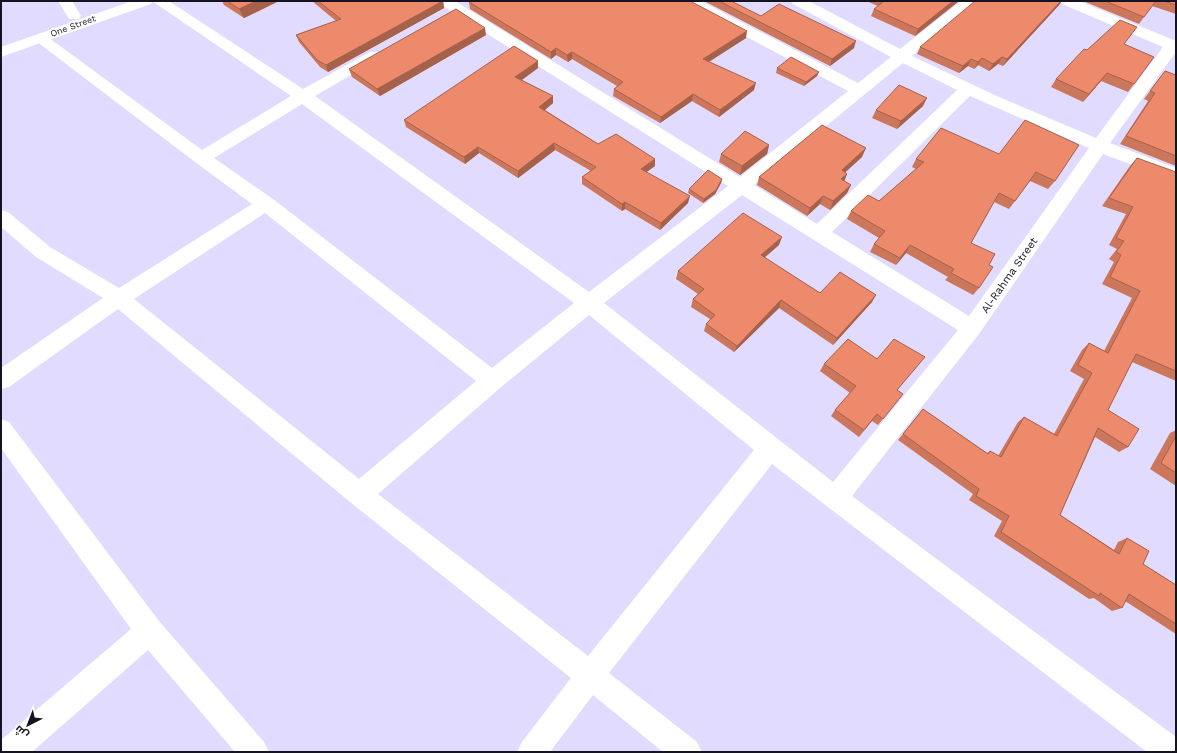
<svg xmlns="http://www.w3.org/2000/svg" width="1177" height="753" viewBox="0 0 1177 753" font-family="'Work Sans',Cairo,sans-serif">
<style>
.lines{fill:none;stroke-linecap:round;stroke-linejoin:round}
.minor{fill:#fff;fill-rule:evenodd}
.tertiary{fill:#fff;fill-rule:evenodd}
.wall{fill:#cc775c}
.shaded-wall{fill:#a6614b}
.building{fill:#ed8a6b;stroke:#a6614b}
.labels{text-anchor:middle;stroke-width:4;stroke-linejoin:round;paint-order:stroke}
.far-street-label{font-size:9px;fill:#15131f;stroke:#fff}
.street-label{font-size:11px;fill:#15131f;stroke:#fff}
</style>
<rect width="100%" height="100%" fill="#e0dbff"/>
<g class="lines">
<g class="minor">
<polygon points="58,1 72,1 81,16 79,19 69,19"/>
<path d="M152 1H169L303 89 370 52H380L383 55 380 58 315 96 589 292 728 186 440 4 438 1H455L740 177 848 91 685 4 683 1H701L858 83 891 57 793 4 791 1H809L900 49 961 1H977L912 56 999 97 1096 138 1163 47 1062 4 1060 1H1079L1176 41V52L1110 143 1176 168V181L1103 154 979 334 852 496 1176 737V752H1147L772 464 609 673 697 742 702 752H663L593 695 550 752H517L522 742 571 678 350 502 118 309 9 387 1 389V368L103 298 36 257 1 227V210L8 212 50 247 119 288 252 204 195 162 32 38 35 35H45L202 150 291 96ZM903 63 957 90 817 224 754 185ZM970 96 1089 148 969 316 832 232ZM302 104 574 303 492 368 273 199 214 158ZM742 195 958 330 833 482 604 303ZM265 213 476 381 359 479 134 299ZM589 315 754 450 588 656 378 494 500 388Z"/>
<polygon points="1,419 9,422 159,621 264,742 269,752 235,752 148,650 32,752 1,752 1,740 131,629 1,448"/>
</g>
<polygon class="tertiary" points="132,1 153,1 151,4 1,57 1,47"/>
</g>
<g class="wall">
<polygon points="222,1 279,1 244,18 224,5"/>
<polygon points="312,1 443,1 444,8 328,72 320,67 299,42 296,35 336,21"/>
<polygon points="704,1 731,1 761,16 854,48 830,66"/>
<polygon points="866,1 959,1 915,36 871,16 874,9 878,6"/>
<polygon points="1083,1 1176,1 1176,14 1152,6 1139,24"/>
<polygon points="469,2 746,38 709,62 754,90 719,117 692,101 660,123 613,96 614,89 617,86 572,59 568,62 556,55 551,59 470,9"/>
<polygon points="1060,4 1003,66 998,64 989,71 978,65 974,69 968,66 959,73 917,54 920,47"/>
<polygon points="486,35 380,96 352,77 349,69"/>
<polygon points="1124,44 1134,84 1128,92 1101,81 1083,102 1051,87 1056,79 1087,50"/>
<polygon points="538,61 538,68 522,80 553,96 553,103 545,110 598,144 655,166 646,172 688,203 660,230 625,209 622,211 582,184 582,177 591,171 555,150 518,178 479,153 465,164 406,127 404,120"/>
<polygon points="777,68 817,76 804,86 776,73"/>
<polygon points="1165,71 1176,75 1176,166 1120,144 1148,101 1144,99"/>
<polygon points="923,106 897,129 872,118 876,110"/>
<polygon points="941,128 1055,181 1048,189 1030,181 1009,209 994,202 971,243 989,265 979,288 973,295 945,280 948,277 906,253 896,265 870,252 874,244 879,238 847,219 851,211 879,201 916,169 912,167 916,159"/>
<polygon points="769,145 767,154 740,175 719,162 721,154"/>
<polygon points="862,157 845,172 847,174 844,181 851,185 847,193 830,210 820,204 807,216 757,185 759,177"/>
<polygon points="1137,158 1176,188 1176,381 1132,362 1108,410 1128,447 1119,452 1095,437 1060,515 1114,550 1118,542 1127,538 1143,564 1176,585 1176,634 1125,601 1122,608 1112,611 1094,598 1089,599 994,536 1002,521 969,500 973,494 898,440 923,409 987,453 990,451 998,456 1018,422 1024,417 1054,434 1084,379 1070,371 1082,350 1089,343 1104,351 1132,298 1102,284 1114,262 1109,259 1117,249 1109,245 1126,214 1102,206 1130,166"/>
<polygon points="722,179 721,183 715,194 703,203 688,193 689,189"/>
<polygon points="779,245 764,258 820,293 872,302 833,345 779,308 734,352 704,331 706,324 710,319 691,307 693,299 698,294 676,279 678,271"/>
<polygon points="824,364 897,390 903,394 878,425 872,421 859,437 831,416 835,410 850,393 820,371"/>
<polygon points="1176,430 1176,486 1150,469 1170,433"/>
</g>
<g class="shaded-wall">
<polygon points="256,1 279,1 244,18 239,9"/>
<polygon points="443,1 444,8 328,72 326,65"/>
<polygon points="953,1 959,1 915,36 918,29"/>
<polygon points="1061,1 1062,1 1060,4 1003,66 1007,59"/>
<polygon points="485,28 486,35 380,96 377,89"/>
<polygon points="747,31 746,38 702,66 703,59"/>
<polygon points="856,41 854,48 830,66 832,59"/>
<polygon points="556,48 556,55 551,59 551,52"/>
<polygon points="572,52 572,59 568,62 567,55"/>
<polygon points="1002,57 998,64 989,71 993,64"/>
<polygon points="982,58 978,65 974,69 978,62"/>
<polygon points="971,59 968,66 959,73 963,66"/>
<polygon points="538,61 538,68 516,84 515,77"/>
<polygon points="819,72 817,76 804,86 806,82"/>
<polygon points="1107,73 1101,81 1083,102 1089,94"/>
<polygon points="756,83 754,90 719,117 720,110"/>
<polygon points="693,94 692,101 660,123 661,117"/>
<polygon points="553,96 553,103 540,114 539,107"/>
<polygon points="927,98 923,106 897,129 901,121"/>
<polygon points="554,143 555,150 518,178 518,171"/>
<polygon points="769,145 767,154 740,175 742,166"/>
<polygon points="478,147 479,153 465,164 464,157"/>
<polygon points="866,148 862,157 838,179 842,170"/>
<polygon points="655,159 655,166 641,176 641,169"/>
<polygon points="847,174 844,182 841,179"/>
<polygon points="722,179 721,183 715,194 703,203 704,199"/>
<polygon points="851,185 847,193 830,210 833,201"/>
<polygon points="690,196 688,203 660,230 661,223"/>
<polygon points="823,196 820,204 807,216 810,208"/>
<polygon points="625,202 625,209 622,211 622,204"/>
<polygon points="782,237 779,245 758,263 761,255"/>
<polygon points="910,245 906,253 896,265 900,258"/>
<polygon points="876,295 872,302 833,345 837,338"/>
<polygon points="781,300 779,308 734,352 737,346"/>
</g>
<g class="building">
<polygon points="227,1 256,1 239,9"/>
<polygon points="318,1 443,1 326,65 317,60 296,35 341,19"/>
<polygon points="470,1 690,1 747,31 703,59 756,83 720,110 693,94 661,117 614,89 623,82 572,52 567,55 556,48 551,52 469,2"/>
<polygon points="719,1 731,1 761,16 779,4 856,41 832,59"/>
<polygon points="884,1 953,1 918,29 874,9"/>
<polygon points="975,1 1061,1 1007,59 1002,57 993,64 982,58 978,62 971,59 963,66 920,47"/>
<polygon points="1105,1 1156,1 1144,17"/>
<polygon points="1164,1 1176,1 1176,5"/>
<polygon points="456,9 485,28 377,89 349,69"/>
<polygon points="1120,20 1137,27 1124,44 1154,57 1134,84 1107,73 1089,94 1056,79 1084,49 1087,50"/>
<polygon points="514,46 538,61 515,77 553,96 539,107 598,144 616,134 655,159 641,169 690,196 661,223 625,202 622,204 582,177 596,167 554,143 518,171 478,147 464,157 404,120"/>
<polygon points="791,57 819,72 806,82 777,68"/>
<polygon points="1165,71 1176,75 1176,156 1126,136 1155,93 1150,91"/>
<polygon points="899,85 927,98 901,121 876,110"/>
<polygon points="1025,120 1079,145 1055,181 1036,172 1015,201 999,193 971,243 995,254 989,265 993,267 979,288 951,273 954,269 910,245 900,258 874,244 885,231 851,211 868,195 879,201 924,162 916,159 941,128 999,154"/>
<polygon points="822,125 866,148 842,170 847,174 841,179 851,185 833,201 823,196 810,208 759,177"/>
<polygon points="745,131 769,145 742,166 721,154"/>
<polygon points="1137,158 1176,172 1176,186 1175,188 1176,188 1176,371 1136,354 1108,410 1139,429 1128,447 1098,428 1060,515 1119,554 1127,538 1149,551 1143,564 1176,585 1176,624 1129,594 1122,608 1100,593 1099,596 1001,532 1009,516 976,496 979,489 903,434 923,409 988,454 990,451 1001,457 1024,417 1057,436 1092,373 1078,365 1089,343 1108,353 1140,291 1110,277 1121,255 1116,252 1124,241 1116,238 1133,207 1109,198"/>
<polygon points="708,170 722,179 716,190 704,199 689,189"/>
<polygon points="743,213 782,237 761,255 820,293 840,272 876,295 837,338 781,300 737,346 706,324 715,315 693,299 704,289 678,271"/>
<polygon points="848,339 877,359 894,339 925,357 897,390 903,394 883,419 877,414 864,430 835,410 856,386 824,364"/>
<polygon points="1176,436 1176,473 1161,463"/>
</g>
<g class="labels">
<g class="far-street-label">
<text transform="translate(73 26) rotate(-20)" y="3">One Street</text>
</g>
<g class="street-label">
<text transform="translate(1009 275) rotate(-55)" y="4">Al-Rahma Street</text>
</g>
</g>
<rect width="1177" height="753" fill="none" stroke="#15131f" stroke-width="4"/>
<g transform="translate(28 725) rotate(222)" stroke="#ffffff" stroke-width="3" paint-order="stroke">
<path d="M0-3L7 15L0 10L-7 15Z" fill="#15131f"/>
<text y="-6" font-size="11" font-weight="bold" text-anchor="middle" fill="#15131f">ش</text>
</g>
</svg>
